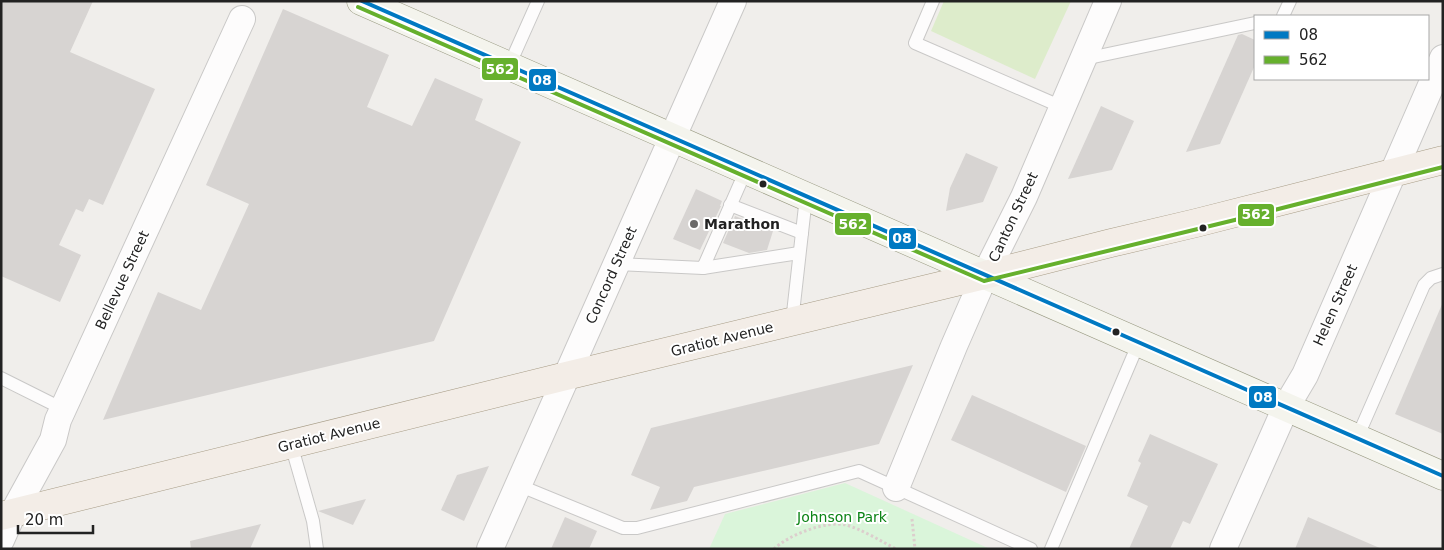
<svg xmlns="http://www.w3.org/2000/svg" width="1444" height="550" viewBox="0 0 1444 550" font-family="'DejaVu Sans',sans-serif">
<style>
.grass{fill:#ddeccb}
.park{fill:#daf5da}
.building{fill:#d7d4d2}
.lines{fill:none;stroke-linecap:round;stroke-linejoin:round}
.lane-casing{stroke:#c9c8c7;stroke-width:14}
.street-casing{stroke:#c9c8c7;stroke-width:28}
.secondary-casing{stroke:#999a82;stroke-width:29}
.primary-casing{stroke:#a79c86;stroke-width:29}
.path{stroke:#dccecd;stroke-width:3;stroke-dasharray:2.5 2.5;stroke-linecap:butt}
.lane{stroke:#fdfcfc;stroke-width:12}
.street{stroke:#fdfcfc;stroke-width:26}
.secondary{stroke:#f4f4ed;stroke-width:28}
.primary{stroke:#f3ede7;stroke-width:28}
.bus-1-casing{stroke:#fff;stroke-width:8}
.bus-2-casing{stroke:#fff;stroke-width:8}
.bus-1{stroke:#0079c2;stroke-width:4}
.bus-2{stroke:#66b02d;stroke-width:4}
.bus-dot{fill:#222;stroke:#fff;stroke-width:2}
.poi-dot{fill:#6a6968;stroke:#fff;stroke-width:2}
.labels{text-anchor:middle;stroke-width:4;stroke-linejoin:round;paint-order:stroke}
.street-label{font-size:14px;fill:#222;stroke:#fff}
.poi-label{font-size:14px;font-weight:bold;fill:#222;stroke:#fff;text-anchor:start}
.park-label{font-size:14px;fill:#0c8416;stroke:#fff}
.line-badge{stroke:#fff;stroke-width:2}
.badge-label{font-size:14px;text-anchor:middle;font-weight:bold;fill:#fff}
</style>
<rect width="100%" height="100%" fill="#f0eeeb"/>
<polygon class="grass" points="944,1 1071,1 1035,79 931,31"/>
<polygon class="park" points="845,483 990,549 709,549 725,514"/>
<g class="building">
<polygon points="1,1 93,1 70,52 155,89 103,205 89,199 83,212 76,209 59,245 81,255 60,302 1,276"/>
<polygon points="283,9 389,55 367,107 412,126 435,78 483,99 475,120 521,142 434,341 103,420 158,292 201,310 249,204 206,185"/>
<polygon points="1242,34 1255,40 1255,65 1220,144 1186,152 1238,35"/>
<polygon points="1101,106 1134,121 1112,170 1068,179"/>
<polygon points="966,153 998,167 983,202 946,211 950,188"/>
<polygon points="696,189 722,201 720,206 721,206 700,250 673,239"/>
<polygon points="735,216 773,231 767,250 749,253 723,243"/>
<polygon points="1443,302 1443,434 1395,414"/>
<polygon points="913,365 879,444 694,487 687,501 650,510 660,487 631,475 651,428"/>
<polygon points="972,395 1086,446 1066,492 951,440"/>
<polygon points="1150,434 1218,464 1190,524 1183,521 1170,549 1129,549 1148,506 1127,496 1141,463 1138,461"/>
<polygon points="489,466 464,521 441,510 457,475"/>
<polygon points="366,499 353,525 318,511"/>
<polygon points="565,517 597,531 589,549 551,549"/>
<polygon points="1308,517 1382,549 1295,549"/>
<polygon points="261,524 250,549 191,549 190,541"/>
</g>
<g class="lines">
<g class="lane-casing">
<g id="lane">
<polyline points="933,1 915,43 1062,107"/>
<polyline points="1283,16 1290,1"/>
<polyline points="1084,59 1255,23"/>
<polyline points="509,66 538,1"/>
<polyline points="730,205 802,233"/>
<polyline points="617,264 703,268 746,170"/>
<polyline points="703,268 799,253"/>
<polyline points="792,322 806,197"/>
<polyline points="1,378 63,409"/>
<polyline points="1357,438 1424,285 1431,278 1443,274"/>
<polyline points="291,444 313,521 317,549"/>
<polyline points="518,485 623,528 637,528 859,471 1031,549"/>
<polyline points="1051,549 1139,342"/>
</g>
</g>
<g class="street-casing">
<g id="street">
<polyline points="896,488 954,346 985,275 1024,197 1108,1"/>
<polyline points="1,540 13,513 53,440 58,420 242,19"/>
<polyline points="490,549 733,1"/>
<polyline points="1223,549 1286,407 1305,375 1443,58"/>
</g>
</g>
<g class="secondary-casing">
<polyline id="secondary" points="361,1 1443,476"/>
</g>
<g class="primary-casing">
<polyline id="primary" points="1,516 566,376 985,275 1111,243 1196,223 1443,160"/>
</g>
<g class="path">
<polyline points="912,519 915,549"/>
<path d="M774 549C788 535 827 520 846 525 859 528 883 542 896 549"/>
</g>
<use href="#lane" class="lane"/>
<use href="#street" class="street"/>
<use href="#secondary" class="secondary"/>
<use href="#primary" class="primary"/>
<g class="bus-1-casing">
<polyline id="bus-1" points="362,1 1443,476"/>
</g>
<g class="bus-2-casing">
<polyline id="bus-2" points="358,7 984,281 1247,217 1443,167"/>
</g>
<use href="#bus-1" class="bus-1"/>
<use href="#bus-2" class="bus-2"/>
</g>
<g class="bus-dot">
<circle cx="763" cy="184" r="4.5"/>
<circle cx="1203" cy="228" r="4.5"/>
<circle cx="1116" cy="332" r="4.5"/>
</g>
<circle class="poi-dot" cx="694" cy="224" r="5"/>
<g class="labels">
<g class="street-label">
<text transform="translate(1013 217) rotate(-65)" y="5">Canton Street</text>
<text transform="translate(611 275) rotate(-66)" y="5">Concord Street</text>
<text transform="translate(122 280) rotate(-65)" y="5">Bellevue Street</text>
<text transform="translate(1335 305) rotate(-66)" y="5">Helen Street</text>
<text transform="translate(722 339) rotate(-14)" y="5">Gratiot Avenue</text>
<text transform="translate(329 435) rotate(-14)" y="5">Gratiot Avenue</text>
</g>
<g class="poi-label">
<text x="704" y="229">Marathon</text>
</g>
<g class="park-label">
<text x="842" y="522">Johnson Park</text>
</g>
</g>
<g class="line-badge">
<rect x="481" y="57" width="38" height="24" rx="5" fill="#66b02d"/>
<rect x="528" y="68" width="29" height="24" rx="5" fill="#0079c2"/>
<rect x="1237" y="203" width="38" height="24" rx="5" fill="#66b02d"/>
<rect x="834" y="212" width="38" height="24" rx="5" fill="#66b02d"/>
<rect x="888" y="227" width="29" height="23" rx="5" fill="#0079c2"/>
<rect x="1248" y="385" width="29" height="24" rx="5" fill="#0079c2"/>
</g>
<g class="badge-label">
<text x="500" y="74">562</text>
<text x="542" y="85">08</text>
<text x="1256" y="219">562</text>
<text x="853" y="229">562</text>
<text x="902" y="243">08</text>
<text x="1263" y="402">08</text>
</g>
<rect width="1444" height="550" fill="none" stroke="#222222" stroke-width="5"/>
<rect x="1254" y="15" width="175" height="65" fill="#ffffff" stroke="#a7a7a7"/>
<rect x="1264" y="31" width="25" height="8" fill="#0079c2" stroke="#a7a7a7"/>
<text x="1299" y="40" font-size="15" fill="#222222">08</text>
<rect x="1264" y="56" width="25" height="8" fill="#66b02d" stroke="#a7a7a7"/>
<text x="1299" y="65" font-size="15" fill="#222222">562</text>
<path d="M18 525v8h75v-8" fill="none" stroke="#222222" stroke-width="2.5"/>
<text x="25" y="525" font-size="15" fill="#222222" stroke="#ffffff" stroke-width="4" paint-order="stroke">20 m</text>
</svg>
